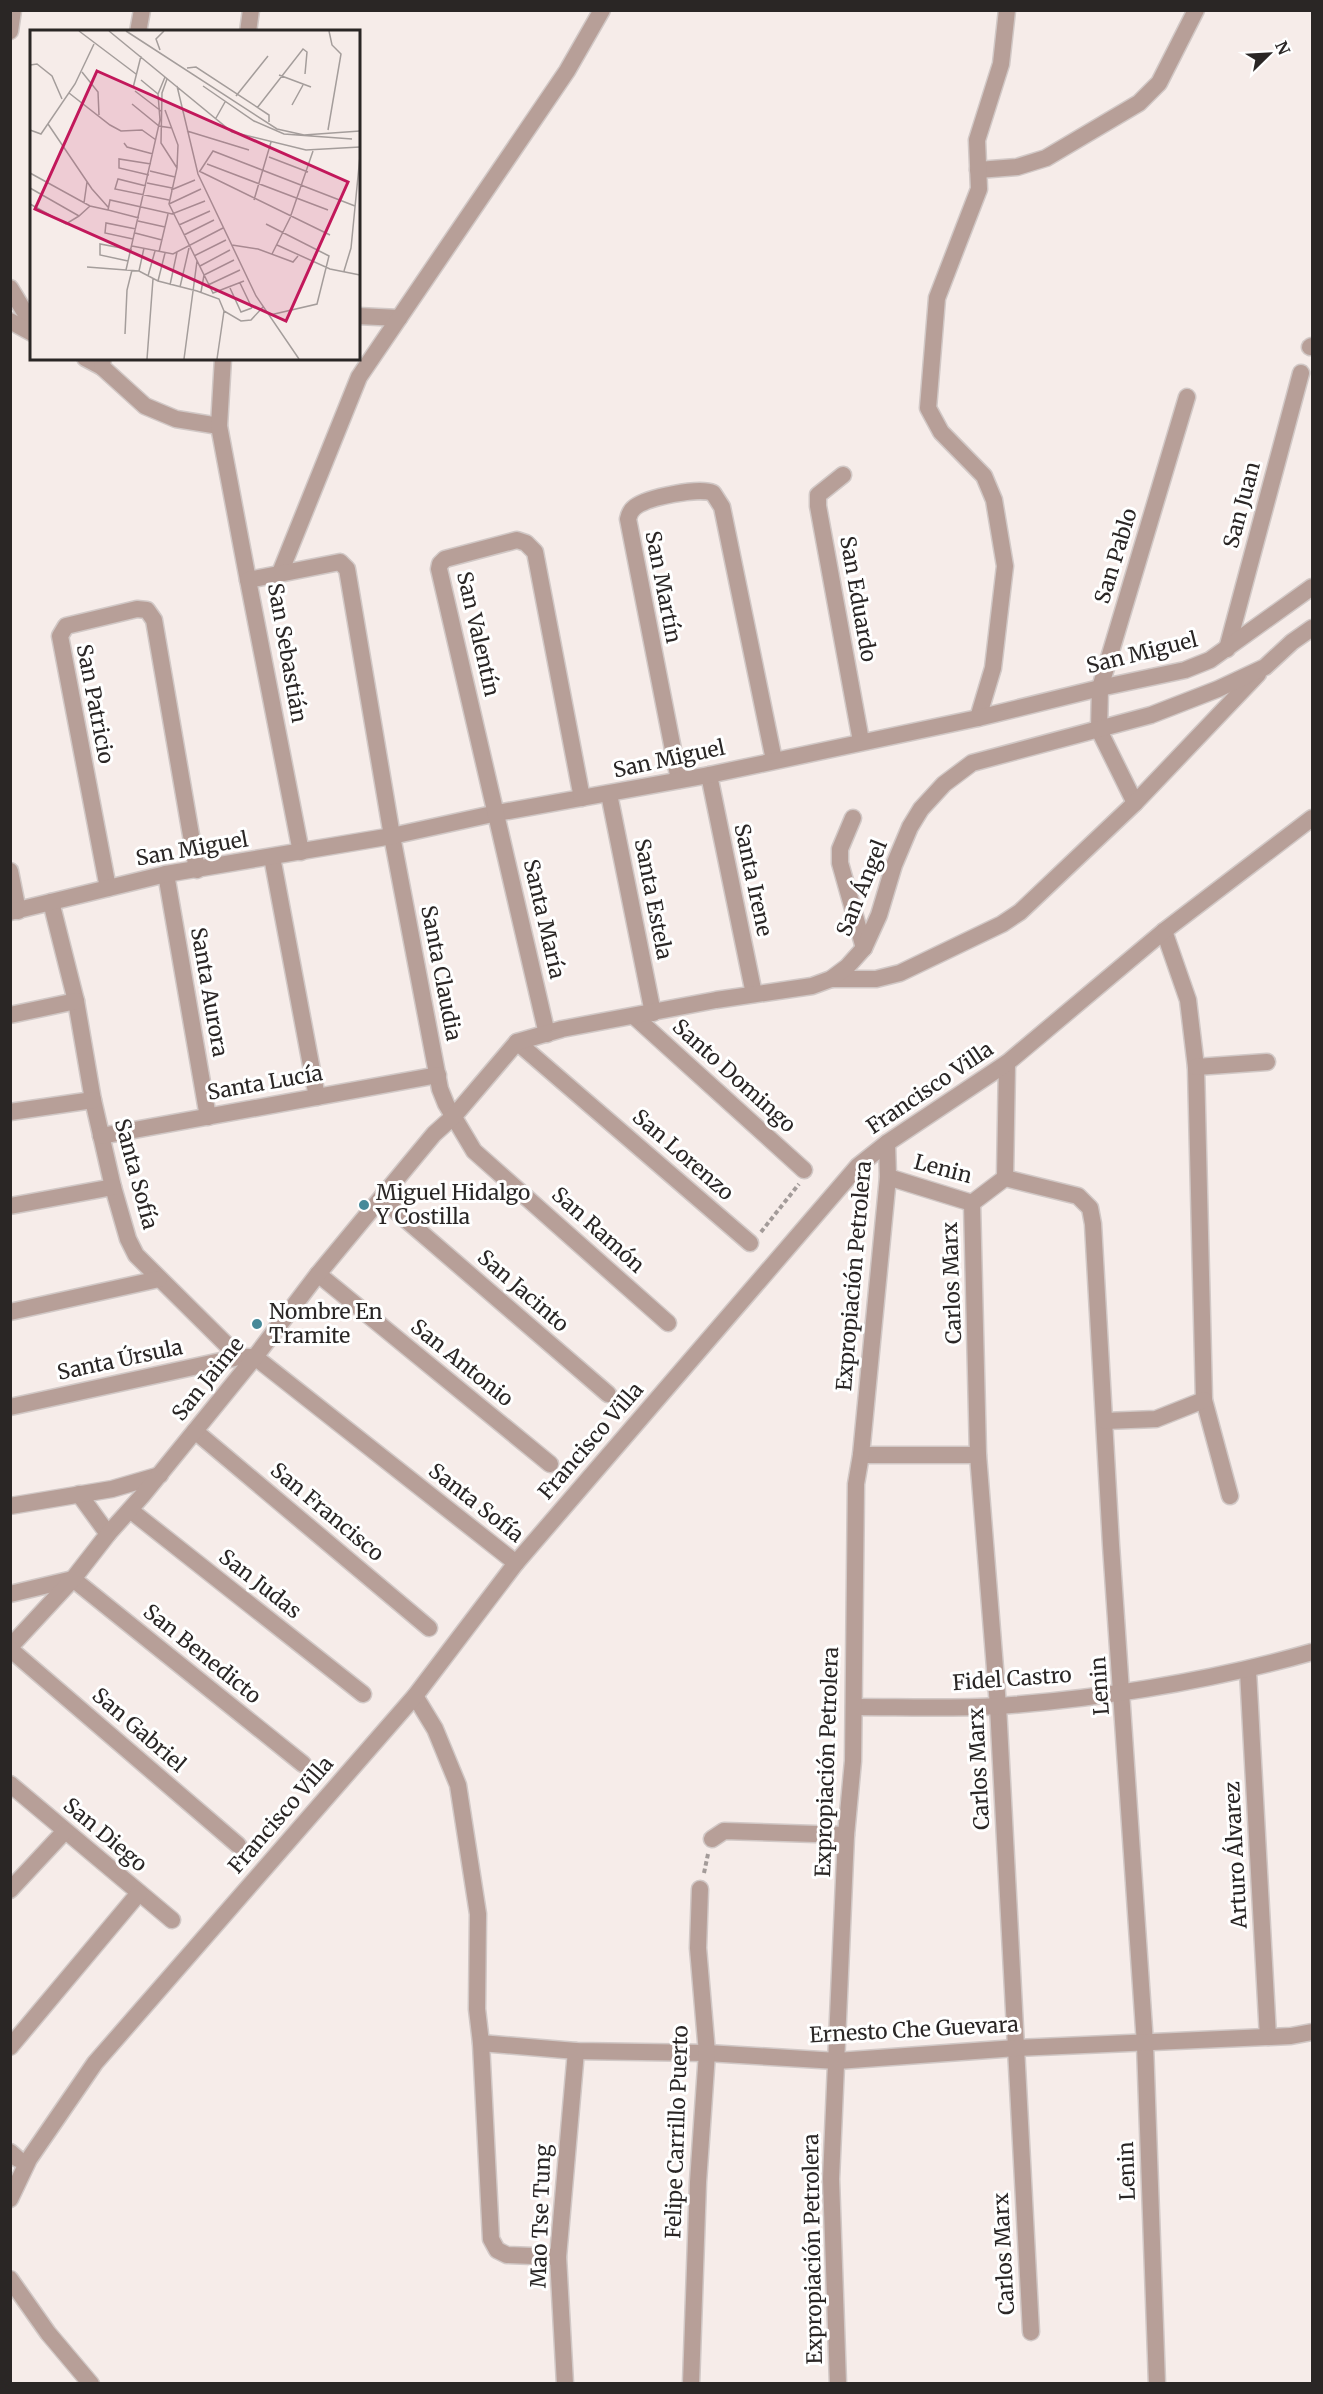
<svg xmlns="http://www.w3.org/2000/svg" width="1323" height="2394" viewBox="0 0 1323 2394" font-family="Merriweather,serif">
<style>
.lines{fill:none;stroke-linecap:round;stroke-linejoin:round}
.minor-casing{stroke:#d1c8c6;stroke-width:19}
.path{stroke:#a39b99;stroke-width:4;stroke-dasharray:4.5 3;stroke-linecap:butt}
.minor{stroke:#b79f98;stroke-width:16}
.poi-dot{fill:#468999;stroke:#fff;stroke-width:2}
.labels{text-anchor:middle;stroke-width:6;stroke-linejoin:round;paint-order:stroke}
.street-label{font-size:21px;fill:#2a2625;stroke:#fff}
.poi-label{font-size:21px;fill:#2a2625;stroke:#fff;text-anchor:start}
.inset-road{fill:none;stroke:#a49d9b;stroke-width:1.5}
.view{fill:#c2185b;fill-opacity:0.15;stroke:#c2185b;stroke-width:3}
.inset-edge{fill:none;stroke:#2a2625;stroke-width:3}
</style>
<rect width="100%" height="100%" fill="#f6ece9"/>
<g class="lines">
<g class="minor-casing">
<g id="minor">
<polyline points="10,31 13,10"/>
<polyline points="138,32 142,10"/>
<polyline points="248,32 251,10"/>
<polyline points="978,170 1017,167 1046,158 1139,103 1159,83 1196,10"/>
<polyline points="10,288 32,324"/>
<polyline points="358,316 399,318"/>
<polyline points="10,321 32,333"/>
<polyline points="1310,347 1312,346"/>
<polyline points="85,358 102,367"/>
<polyline points="103,358 102,367 145,406 176,419 219,426"/>
<polyline points="223,358 219,426 248,580"/>
<polyline points="843,475 818,495 818,506 861,741"/>
<polyline points="280,573 359,377 567,71 602,10"/>
<polyline points="1227,649 1301,373"/>
<polyline points="978,718 993,668 1005,566 994,500 984,476 941,432 928,408 937,298 979,189 977,140 1001,64 1007,10"/>
<polyline points="709,775 754,994"/>
<path d="M679 780 628 519C629 514 631 510 635 507 648 497 699 487 713 493L722 507 774 760"/>
<polyline points="609,794 653,1013"/>
<polyline points="1135,803 1099,730 1100,688 1187,397"/>
<polyline points="853,818 840,849 840,863 864,948"/>
<polyline points="301,852 248,580 340,562 347,569 392,836 440,1089 446,1104 474,1151 668,1323"/>
<polyline points="272,857 317,1097"/>
<polyline points="10,871 18,911"/>
<polyline points="166,874 208,1117"/>
<polyline points="108,888 60,636 66,626 137,609 147,610 154,620 197,870"/>
<polyline points="51,902 76,1001 93,1100 113,1187 128,1239 136,1255 239,1357 255,1357 516,1563"/>
<polyline points="10,912 166,874 392,836 497,813 709,775 978,718 1100,688 1185,670 1210,660 1312,587"/>
<polyline points="1164,931 1188,1000 1196,1067 1204,1400 1230,1496"/>
<polyline points="831,979 876,979 900,973 1002,924 1020,912 1135,803 1258,674"/>
<polyline points="10,1015 76,1001"/>
<polyline points="635,1017 804,1170"/>
<polyline points="547,1034 439,569 440,564 445,559 517,540 526,543 535,552 582,798"/>
<polyline points="517,1042 750,1243"/>
<polyline points="1196,1067 1267,1062"/>
<polyline points="10,1112 93,1100"/>
<polyline points="101,1136 438,1075"/>
<polyline points="888,1177 972,1203 1005,1178 1078,1196 1090,1208 1093,1224 1111,1545 1145,2044 1157,2384"/>
<polyline points="1005,1178 1007,1063"/>
<polyline points="382,1199 608,1394"/>
<polyline points="972,1203 978,1455 998,1706 1031,2332"/>
<polyline points="10,1206 113,1187"/>
<polyline points="318,1274 550,1464"/>
<polyline points="10,1312 159,1279"/>
<polyline points="10,1407 239,1357"/>
<polyline points="1105,1421 1156,1419 1204,1400"/>
<polyline points="195,1431 429,1628"/>
<polyline points="861,1455 978,1455"/>
<polyline points="79,1494 108,1534"/>
<polyline points="10,1506 112,1489 160,1475"/>
<polyline points="130,1510 363,1694"/>
<polyline points="10,1594 73,1579 303,1764"/>
<polyline points="10,1647 73,1579 108,1534 142,1496 255,1357 318,1274 434,1134 454,1116 517,1042 562,1029 716,1000 812,986 831,979 847,967 864,948 879,915 894,865 910,827 921,809 944,784 972,763 1151,715 1218,689 1265,667 1292,642 1312,628"/>
<polyline points="10,1649 238,1845"/>
<polyline points="1248,1671 1268,2037"/>
<polyline points="415,1696 435,1729 458,1785 478,1914 477,2009 481,2043 491,2239 497,2250 507,2255 558,2257"/>
<path d="M854 1707C902 1707 951 1709 999 1706 1105 1698 1210 1681 1312 1652"/>
<polyline points="10,1784 172,1920"/>
<polyline points="712,1839 724,1831 846,1835"/>
<polyline points="10,1890 65,1831"/>
<polyline points="481,2043 576,2051 707,2053 837,2061 1016,2048 1291,2036 1312,2032"/>
<polyline points="10,2047 139,1893"/>
<polyline points="10,2152 18,2159"/>
<polyline points="10,2199 29,2159 95,2063 415,1696 516,1563 858,1166 887,1143 1007,1063 1164,931 1312,818"/>
<polyline points="10,2279 48,2333 91,2384"/>
<polyline points="565,2384 558,2257 576,2051"/>
<polyline points="691,2384 698,2182 707,2053 698,1948 700,1889"/>
<polyline points="838,2384 831,2179 846,1835 853,1761 856,1484 861,1455 888,1177 887,1143"/>
</g>
</g>
<g class="path">
<polyline points="761,1232 799,1184"/>
<polyline points="704,1873 708,1854"/>
</g>
<use href="#minor" class="minor"/>
</g>
<g class="poi-dot">
<circle cx="364" cy="1205" r="6"/>
<circle cx="257" cy="1324" r="6"/>
</g>
<g class="labels">
<g class="street-label">
<text transform="translate(1242 505) rotate(-75)" y="7">San Juan</text>
<text transform="translate(1116 556) rotate(-73)" y="7">San Pablo</text>
<text transform="translate(663 587) rotate(79)" y="7">San Martín</text>
<text transform="translate(858 599) rotate(80)" y="7">San Eduardo</text>
<text transform="translate(478 634) rotate(77)" y="7">San Valentín</text>
<text transform="translate(287 653) rotate(80)" y="7">San Sebastián</text>
<text transform="translate(1142 653) rotate(-14)" y="7">San Miguel</text>
<text transform="translate(95 704) rotate(79)" y="7">San Patricio</text>
<text transform="translate(669 759) rotate(-12)" y="7">San Miguel</text>
<text transform="translate(192 849) rotate(-10)" y="7">San Miguel</text>
<text transform="translate(753 880) rotate(78)" y="7">Santa Irene</text>
<text transform="translate(862 888) rotate(-68)" y="7">San Ángel</text>
<text transform="translate(653 899) rotate(79)" y="7">Santa Estela</text>
<text transform="translate(544 919) rotate(77)" y="7">Santa María</text>
<text transform="translate(441 973) rotate(79)" y="7">Santa Claudia</text>
<text transform="translate(209 992) rotate(80)" y="7">Santa Aurora</text>
<text transform="translate(734 1076) rotate(42)" y="7">Santo Domingo</text>
<text transform="translate(265 1083) rotate(-10)" y="7">Santa Lucía</text>
<text transform="translate(930 1088) rotate(-34)" y="7">Francisco Villa</text>
<text transform="translate(683 1155) rotate(41)" y="7">San Lorenzo</text>
<text transform="translate(943 1169) rotate(15)" y="7">Lenin</text>
<text transform="translate(136 1174) rotate(75)" y="7">Santa Sofía</text>
<text transform="translate(598 1230) rotate(42)" y="7">San Ramón</text>
<text transform="translate(854 1276) rotate(-85)" y="7">Expropiación Petrolera</text>
<text transform="translate(952 1283) rotate(-92)" y="7">Carlos Marx</text>
<text transform="translate(523 1291) rotate(41)" y="7">San Jacinto</text>
<text transform="translate(120 1360) rotate(-12)" y="7">Santa Úrsula</text>
<text transform="translate(462 1363) rotate(39)" y="7">San Antonio</text>
<text transform="translate(208 1379) rotate(-51)" y="7">San Jaime</text>
<text transform="translate(591 1441) rotate(-49)" y="7">Francisco Villa</text>
<text transform="translate(476 1503) rotate(38)" y="7">Santa Sofía</text>
<text transform="translate(327 1512) rotate(40)" y="7">San Francisco</text>
<text transform="translate(260 1584) rotate(38)" y="7">San Judas</text>
<text transform="translate(202 1654) rotate(39)" y="7">San Benedicto</text>
<text transform="translate(1012 1679) rotate(-4)" y="7">Fidel Castro</text>
<text transform="translate(1100 1686) rotate(-94)" y="7">Lenin</text>
<text transform="translate(139 1730) rotate(41)" y="7">San Gabriel</text>
<text transform="translate(827 1762) rotate(-88)" y="7">Expropiación Petrolera</text>
<text transform="translate(979 1769) rotate(-93)" y="7">Carlos Marx</text>
<text transform="translate(281 1815) rotate(-49)" y="7">Francisco Villa</text>
<text transform="translate(105 1835) rotate(40)" y="7">San Diego</text>
<text transform="translate(1236 1855) rotate(-93)" y="7">Arturo Álvarez</text>
<text transform="translate(914 2030) rotate(-3)" y="7">Ernesto Che Guevara</text>
<text transform="translate(677 2132) rotate(-88)" y="7">Felipe Carrillo Puerto</text>
<text transform="translate(1127 2171) rotate(-92)" y="7">Lenin</text>
<text transform="translate(541 2216) rotate(-88)" y="7">Mao Tse Tung</text>
<text transform="translate(813 2249) rotate(-91)" y="7">Expropiación Petrolera</text>
<text transform="translate(1004 2254) rotate(-93)" y="7">Carlos Marx</text>
</g>
<g class="poi-label">
<text x="376" y="1200">Miguel Hidalgo<tspan x="376" dy="24">Y Costilla</tspan></text>
<text x="269" y="1319">Nombre En<tspan x="269" dy="24">Tramite</tspan></text>
</g>
</g>
<g transform="translate(30 30)">
<rect width="330" height="330" fill="#f6ece9"/>
<path class="inset-road" d="M49 1 106 44M79 1 202 102 276 120 330 117M96 1 247 99 274 105 330 101M130 20 126 9 134 1M0 35 7 34 22 46 32 69M157 38 166 37 239 85V92M52 42 68 62 69 85M249 45 281 57M137 49 132 63 131 113 147 138 139 174 183 263 214 251M111 50 128 64M147 56 168 144 226 266 269 329M173 56 224 91 254 104 322 109M103 58 111 26M105 61 131 81M39 63 80 95 91 101 112 100 126 110M206 66 238 26M102 74 129 96 142 98M262 75 273 55M227 78 273 19 277 22 275 44M135 80 148 115 147 138M186 88 195 72M18 94 62 159 78 177M0 100 11 104 45 54 64 14M298 100 311 24 302 15 299 1M157 101 219 120M94 113 97 117 123 124M239 127 278 142M177 134 298 180M120 141 145 147M169 141 300 205M170 141 183 121 325 176M0 143 60 176 78 180M119 145 89 138V129L121 134M117 153 142 158M116 156 88 149 85 159 139 170M0 158 49 186 60 176M141 160 165 150M224 170 241 112M54 173 57 152M0 174 36 194 49 186M139 174 171 159M109 188 78 180 80 170 142 184 175 171M108 191 135 197M236 194 299 226 287 274 240 285M149 195 180 181M105 203 132 210M154 205 184 190M103 209 75 203 76 193 106 199M202 215 228 219 263 232 268 226M247 215 300 239 330 245M102 216 143 224 193 198M129 222 138 184M242 224 260 188 283 121M164 226 196 210M98 231 70 225V214L102 220M170 236 200 220M57 237 109 241 128 251 167 261 189 269 194 281 211 291 221 290 233 277M96 240 130 90 128 64 135 47M109 241 114 218M314 241 321 218 330 126M118 246 125 221M128 251 135 223M210 253 222 278M140 255 147 222M178 255 210 240M150 257 159 218M200 258 211 282 222 278M171 262 174 245 204 230M95 304 97 260 102 240M117 329 123 249M154 329 167 231M187 329 194 281"/>
<path class="view" d="M67 41 318 152 256 291 5 179Z"/>
<rect width="330" height="330" class="inset-edge"/>
</g>
<rect width="1323" height="2394" fill="none" stroke="#2a2625" stroke-width="24"/>
<g transform="translate(1269 54) rotate(66)" stroke="#ffffff" stroke-width="4.5" paint-order="stroke">
<path d="M0-4.5L10 22L0 15L-10 22Z" fill="#2a2625"/>
<text y="-9" font-size="16" font-weight="bold" text-anchor="middle" fill="#2a2625">N</text>
</g>
</svg>
